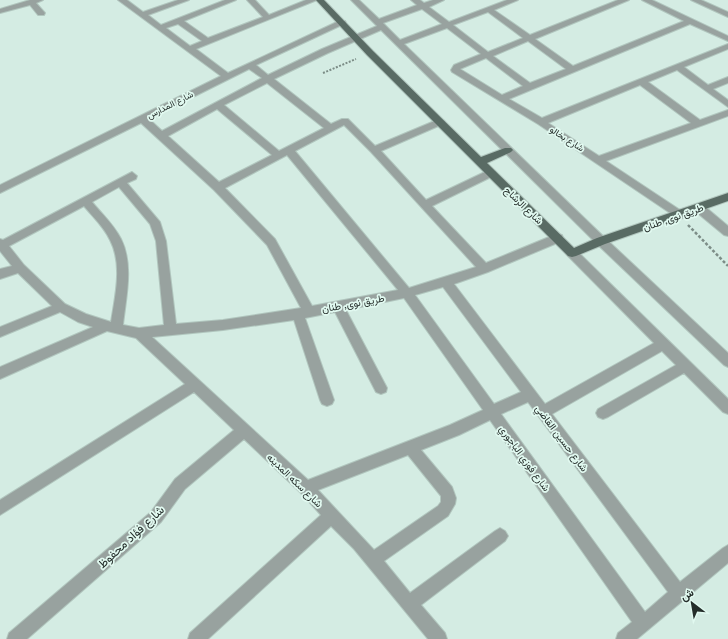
<svg xmlns="http://www.w3.org/2000/svg" width="728" height="639" viewBox="0 0 728 639" font-family="'Libre Baskerville',Vazirmatn,serif">
<style>
.lines{fill:none;stroke-linecap:round;stroke-linejoin:round}
.minor-casing{stroke:#b1c6be;stroke-width:2}
.major-casing{stroke:#b1c6be;stroke-width:2}
.path-far1{stroke:#7c8d87;stroke-width:2;stroke-dasharray:2 1.5;stroke-linecap:butt}
.path{stroke:#7c8d87;stroke-width:2.5;stroke-dasharray:3 2;stroke-linecap:butt}
.minor{fill:#98a29f;fill-rule:evenodd}
.major{fill:#596b64;fill-rule:evenodd}
.labels{text-anchor:middle;stroke-width:3.5;stroke-linejoin:round;paint-order:stroke}
.far-street-label{font-size:9px;fill:#242d2a;stroke:#e1f9f0}
.street-label{font-size:10px;fill:#242d2a;stroke:#e1f9f0}
.near-street-label{font-size:12px;fill:#242d2a;stroke:#e1f9f0}
</style>
<rect width="100%" height="100%" fill="#d4ece3"/>
<g class="lines">
<g class="minor-casing">
<g id="minor">
<polygon points="30,0 43,0 36,3 45,13 44,15 38,15 30,5 0,13 0,9"/>
<path d="M118 0H127L143 12 178 0H189L148 15 161 25 225 0H236L184 21 208 38 263 17 247 0H255L269 15 306 0H317L196 49 228 73 339 21H345L346 23 256 65 268 75 322 49 377 26 351 0H359L379 19 417 5 411 0H420L424 3 433 0H444L429 7 449 22 507 0H518L494 10 530 35 618 0H629L535 39 573 66 684 21 642 0H652L728 36V41L690 24 509 99 542 118 728 44V49L684 67 708 85 728 77V83L713 89 728 100V107L677 70 648 82 700 120 728 110V116L606 161 683 212 684 215 683 218 679 219 538 124 452 72 451 70 454 65 481 54 447 28 404 44 605 238 728 353V367L724 365 597 244 381 30 328 53 274 79 331 124 342 119H348L375 146 437 120H443L445 122 443 124 381 151 426 200 487 171H495L496 173 495 175 432 206 486 263 554 235 558 234 562 235 563 238 562 241 488 272 454 284 545 404 654 343 568 256 566 253 568 250 572 249 576 250 728 399V414L723 412 684 373 608 417 603 419 598 417 596 413 598 409 676 365 662 351 552 414 680 582 723 548 728 545V563L637 639H616L618 633 632 622 490 420 459 435 421 450 452 487 456 498 455 504 448 516 384 561 410 593 495 531 500 528 505 531 508 536 505 541 421 605 445 633 447 639H428L354 549 331 526 208 639H188L190 633 321 515 301 493 244 439 185 489 161 522 27 639H7L9 633 151 512 175 479 234 430 194 392 0 515V500L185 384 136 338 107 331 0 379V367L93 327 78 322 60 312 0 337V327L52 306 18 273 0 279V269L12 266 0 251V239L3 240 132 172 137 176 136 179 127 183 160 222 166 241 176 324 223 320 301 308 267 245 214 190 141 123 0 193V185L221 76ZM422 9 442 24 400 40 383 23ZM488 12 523 38 488 52 453 25ZM178 24 202 41 190 46 166 28ZM528 41 566 69 530 83 493 56ZM486 58 523 86 502 95 460 69ZM249 69 262 78 162 131 149 119ZM267 83 324 128 279 151 224 105ZM640 85 691 123 599 156 548 123ZM217 109 272 155 219 182 168 136ZM344 125 371 152 476 267 409 288 295 151ZM287 155 398 290 312 306 275 239 225 188ZM119 187 150 224 156 241 164 325 139 328 123 325C126 297 134 265 121 239 114 225 102 214 92 202ZM84 206C93 217 104 227 110 240 123 265 115 296 111 322L86 314 65 304 24 265 9 246ZM443 287 521 392 494 404 415 295ZM404 298 483 410 450 425 308 480 152 337 223 330 294 320 320 400 322 404 327 406 332 404 334 400 305 318 335 312 376 392 381 394 386 392 387 388 346 310ZM528 402 668 592 645 612 501 414ZM408 455 441 496V502L438 506 374 550 318 490Z"/>
<polygon points="691,0 701,0 728,12 728,17"/>
<polygon points="699,204 703,205 728,226 728,236 724,235 695,211 694,208 695,205"/>
</g>
</g>
<g class="major-casing">
<polygon id="major" points="316,0 324,0 373,51 481,157 505,148 511,148 513,150 511,152 487,163 574,248 597,238 728,193 728,201 605,244 576,256 572,257 568,256 367,55"/>
</g>
<polyline class="path-far1" points="323,73 356,59"/>
<polyline class="path" points="688,225 728,266"/>
<use href="#minor" class="minor"/>
<use href="#major" class="major"/>
</g>
<g class="labels">
<g class="far-street-label">
<text transform="translate(170 105) rotate(-27)" y="3">شارع المدارس</text>
<text transform="translate(567 139) rotate(33)" y="3">شارع بخالو</text>
</g>
<g class="street-label">
<text transform="translate(524 205) rotate(44)" y="4">شارع الرشاح</text>
<text transform="translate(673 217) rotate(-19)" y="4">طريق نوى, طنان</text>
<text transform="translate(353 303) rotate(-10)" y="4">طريق نوى, طنان</text>
<text transform="translate(562 438) rotate(53)" y="4">شارع حسين القاضي</text>
<text transform="translate(525 458) rotate(54)" y="4">شارع فوزي الباجوري</text>
<text transform="translate(295 480) rotate(44)" y="4">شارع سكه المدينه</text>
</g>
<g class="near-street-label">
<text transform="translate(131 537) rotate(-43)" y="4">شارع فؤاد محفوظ</text>
</g>
</g>
<g transform="translate(692 603) rotate(329)" stroke="#e1f9f0" stroke-width="3" paint-order="stroke">
<path d="M0-3L7 15L0 10L-7 15Z" fill="#242d2a"/>
<text y="-6" font-size="11" font-weight="bold" text-anchor="middle" fill="#242d2a">ش</text>
</g>
</svg>
